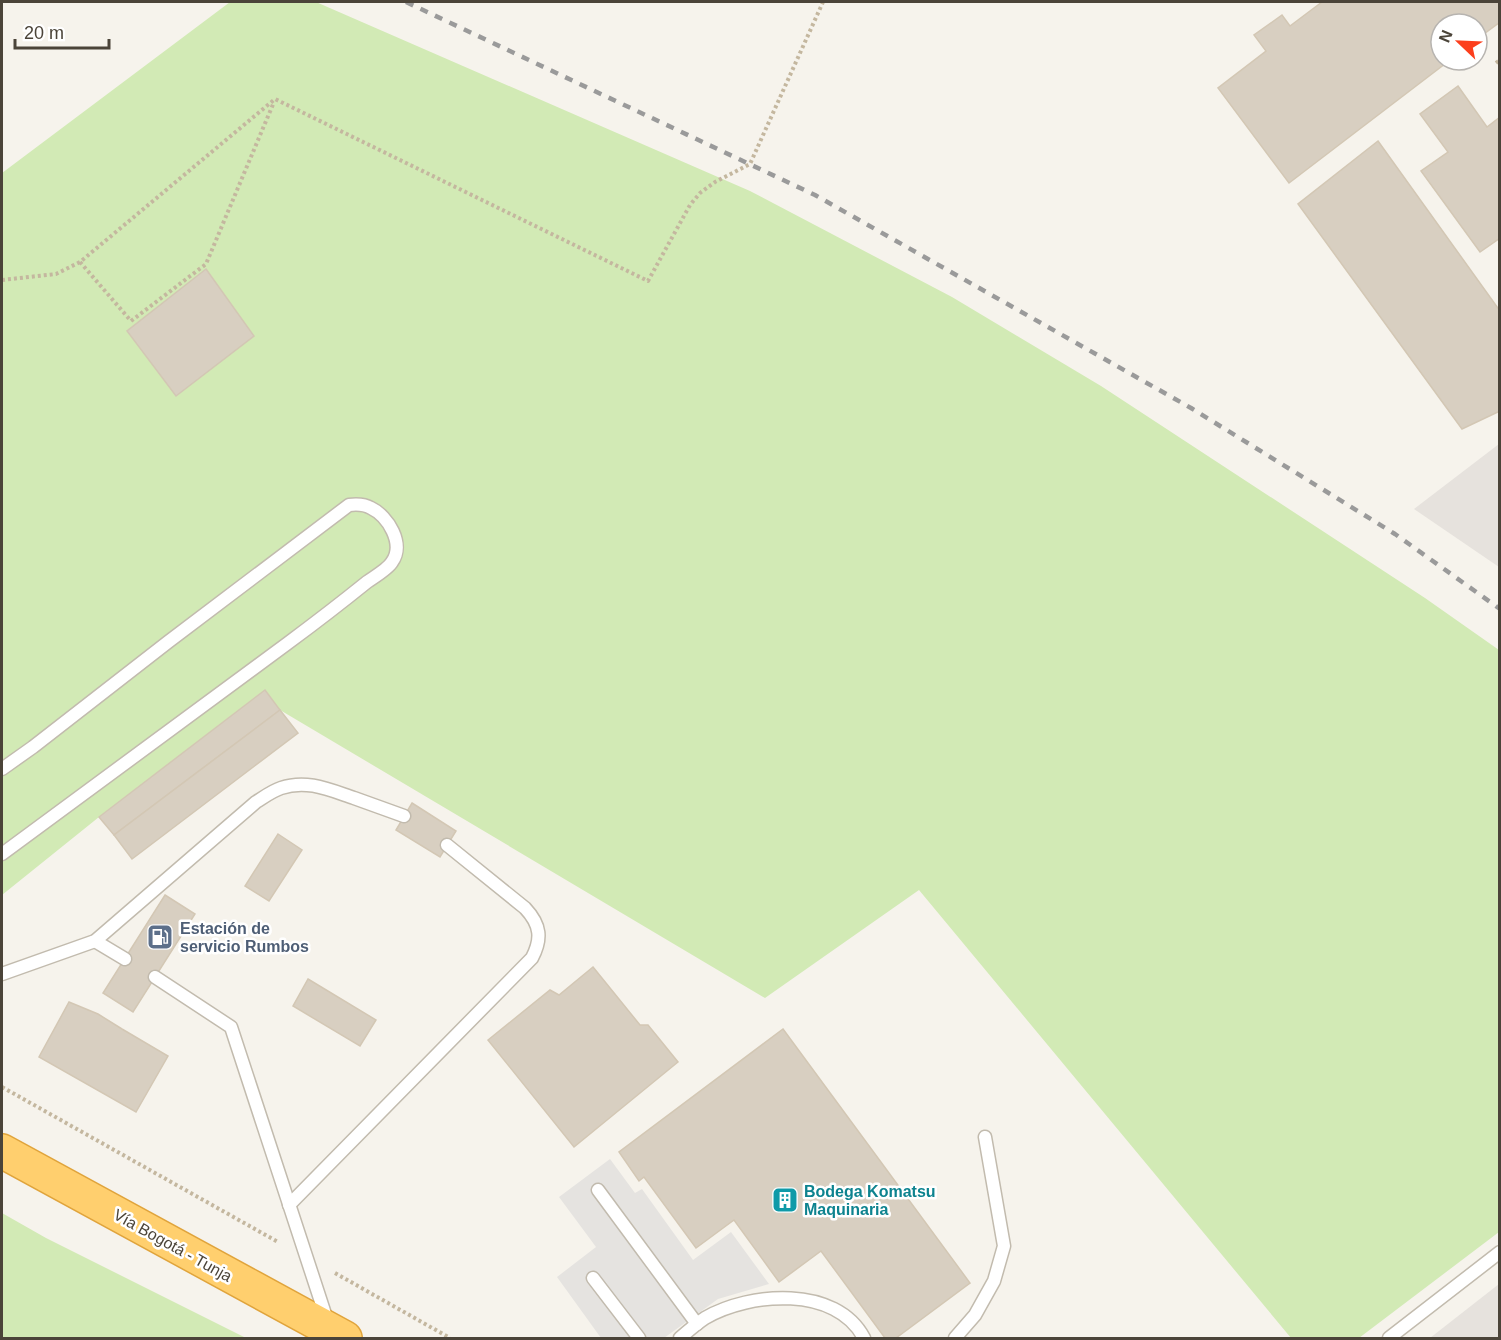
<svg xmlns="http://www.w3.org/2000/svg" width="1501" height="1340" viewBox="0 0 1501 1340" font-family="Arial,sans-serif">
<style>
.industrial{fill:#e6e2dd}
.green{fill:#d2eab5}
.parking{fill:#e5e3e0}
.building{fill:#d8cfc1;stroke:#d3c7b4;stroke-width:1.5}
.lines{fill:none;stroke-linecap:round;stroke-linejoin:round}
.lane-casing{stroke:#c2bbae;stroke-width:15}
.highway-casing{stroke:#e0a43c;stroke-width:36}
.path{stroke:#c4b79f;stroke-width:4;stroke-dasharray:3 3;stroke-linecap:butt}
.lane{stroke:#fff;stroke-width:12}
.highway{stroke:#ffcf6e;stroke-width:33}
.rail{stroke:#9a9a9a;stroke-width:4.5;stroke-dasharray:8 8;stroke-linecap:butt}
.labels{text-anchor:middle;stroke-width:5;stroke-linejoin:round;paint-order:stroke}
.service-label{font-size:16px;font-weight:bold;fill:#4e5e75;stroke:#fff;text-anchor:start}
.culture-label{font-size:16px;font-weight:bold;fill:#0d838f;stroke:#fff;text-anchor:start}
.street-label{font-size:16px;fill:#4b4439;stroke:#fff}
</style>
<rect width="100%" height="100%" fill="#f6f3ec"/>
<g class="industrial">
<polygon points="1499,444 1499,567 1414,509"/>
<polygon points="1499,1284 1499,1338 1430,1338"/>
</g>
<g class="green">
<polygon points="230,2 316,2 750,191 952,297 1101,386 1425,598 1499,650 1499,1232 1359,1338 1291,1338 919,890 765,998 280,710 265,691 99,817 2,895 2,173"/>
<polygon points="2,1213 46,1238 246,1338 2,1338"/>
</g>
<polygon class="parking" points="610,1159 635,1193 642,1189 693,1260 731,1232 769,1284 718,1299 664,1338 601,1338 557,1277 596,1247 559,1197"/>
<g class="building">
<polygon points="1322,2 1500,2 1500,22 1477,39 1477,24 1441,24 1441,60 1450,60 1289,183 1218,88 1266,51 1254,35 1282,15 1290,26"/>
<polygon points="1458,86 1487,127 1500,117 1500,238 1480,252 1421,171 1448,152 1420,114"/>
<polygon points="1378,141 1500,311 1500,411 1462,429 1298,204"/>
<polygon points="206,269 254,336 176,396 127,331"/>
<polygon points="265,690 280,710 114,835 99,817"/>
<polygon points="280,710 298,733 132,859 114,835"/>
<polygon points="412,803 456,831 440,857 396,830"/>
<polygon points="278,834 302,850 269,901 245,886"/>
<polygon points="165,895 195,914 133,1012 103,993"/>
<polygon points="593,967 640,1025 648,1025 678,1062 574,1147 488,1040 550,990 559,995"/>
<polygon points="308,979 376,1020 360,1046 293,1006"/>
<polygon points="69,1002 98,1014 122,1029 168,1056 136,1112 39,1057"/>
<polygon points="783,1029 970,1283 896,1338 885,1338 821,1251 779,1282 734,1220 696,1248 644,1177 639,1181 619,1152"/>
</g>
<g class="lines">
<g class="lane-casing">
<g id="lane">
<path d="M2 769 33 747 168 642 349 505C357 504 364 504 371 508 388 516 405 544 392 562 388 569 374 577 367 582 341 603 315 623 288 643 192 713 97 784 2 854"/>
<polyline points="95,941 125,959"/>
<path d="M2 974 95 941 256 802C264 797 272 791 281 788 307 779 330 790 354 798 371 804 387 810 404 816"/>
<polyline points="155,977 231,1027 327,1320"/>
<polyline points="598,1190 697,1324"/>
<path d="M289 1205 532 958C542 939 541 925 525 908L447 845"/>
<polyline points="593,1278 639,1338"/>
<path d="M680 1338C688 1331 696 1324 705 1318 750 1292 836 1285 864 1338"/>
<polyline points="955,1338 975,1315 994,1281 1004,1246 985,1137"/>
<polyline points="1389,1338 1500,1252"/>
</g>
</g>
<g class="highway-casing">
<polyline id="highway" points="2,1151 345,1338"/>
</g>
<g class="path">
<polyline points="1496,63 1500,60"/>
<polyline points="80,262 131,321 206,264 274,102"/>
<polyline points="2,280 56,274 80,262 275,99 648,281 690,205 700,193 715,182 750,164 823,2"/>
<polyline points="2,1087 278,1242"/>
<polyline points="335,1273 450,1338"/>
</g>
<use href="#lane" class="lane"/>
<use href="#highway" class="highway"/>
<polyline class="rail" points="406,2 815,195 1191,408 1395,534 1500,609"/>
</g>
<defs>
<g id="fuel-square" transform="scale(1.35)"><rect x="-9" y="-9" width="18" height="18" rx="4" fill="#5c6f8a" stroke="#fff"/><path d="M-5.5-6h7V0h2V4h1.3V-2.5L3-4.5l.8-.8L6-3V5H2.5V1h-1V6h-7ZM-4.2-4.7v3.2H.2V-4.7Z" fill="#fff"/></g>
<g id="building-square" transform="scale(1.35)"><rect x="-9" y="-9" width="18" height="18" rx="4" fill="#0f9aa8" stroke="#fff"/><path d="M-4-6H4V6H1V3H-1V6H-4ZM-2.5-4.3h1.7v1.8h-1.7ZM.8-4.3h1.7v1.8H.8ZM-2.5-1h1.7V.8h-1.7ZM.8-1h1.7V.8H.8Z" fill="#fff"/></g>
</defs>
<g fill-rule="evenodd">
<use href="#fuel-square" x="160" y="937"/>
<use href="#building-square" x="785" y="1200"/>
</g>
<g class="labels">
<g class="service-label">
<text x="180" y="934">Estación de<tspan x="180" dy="18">servicio Rumbos</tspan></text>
</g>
<g class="culture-label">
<text x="804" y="1197">Bodega Komatsu<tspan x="804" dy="18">Maquinaria</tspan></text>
</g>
<g class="street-label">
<text transform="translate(173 1245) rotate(29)" y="6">Vía Bogotá - Tunja</text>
</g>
</g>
<rect width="1501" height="1340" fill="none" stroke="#4b4439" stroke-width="6"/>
<g transform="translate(1459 42) rotate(293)"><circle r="28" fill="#ffffff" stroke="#b7b4b0" stroke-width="1.5"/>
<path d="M0-4.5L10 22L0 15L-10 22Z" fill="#fc3f1d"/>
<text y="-9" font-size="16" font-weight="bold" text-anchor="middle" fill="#4b4439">N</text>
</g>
<path d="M15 39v9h94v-9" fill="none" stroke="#4b4439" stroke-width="3"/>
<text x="24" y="39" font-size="18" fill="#4b4439" stroke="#ffffff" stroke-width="4.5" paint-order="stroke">20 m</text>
</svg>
